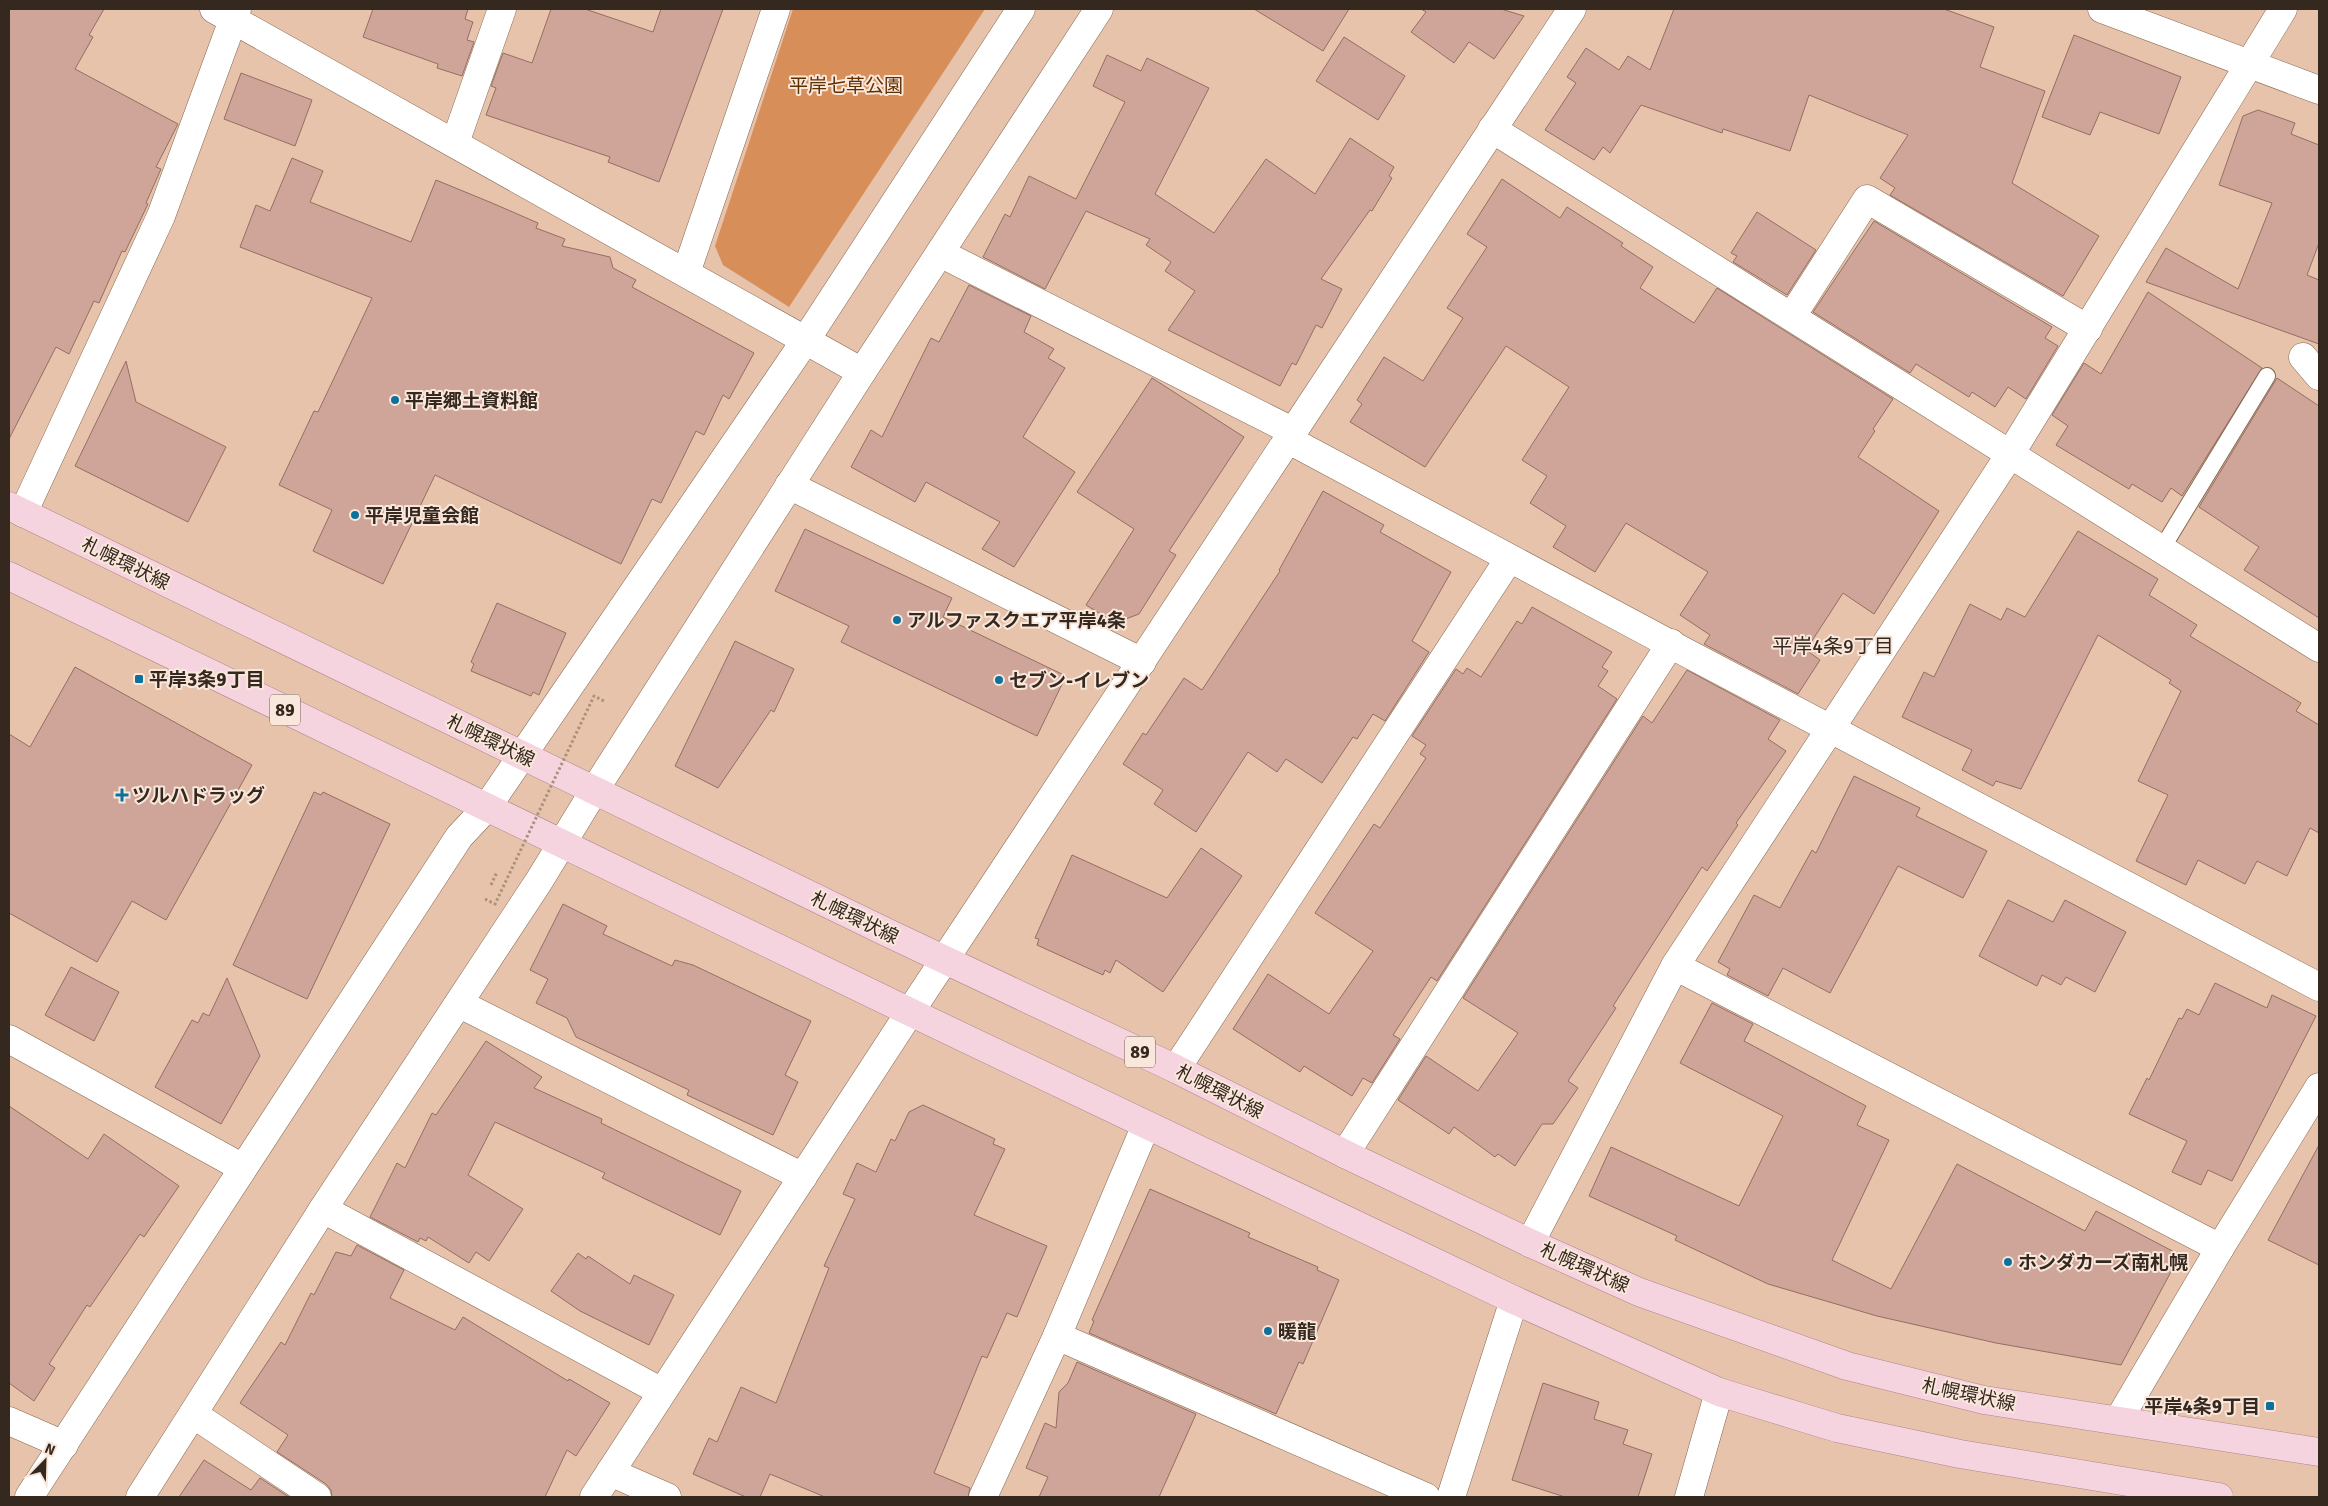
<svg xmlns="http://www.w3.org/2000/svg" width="2328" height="1506" viewBox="0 0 2328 1506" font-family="Signika,'Noto Sans JP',sans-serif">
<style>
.green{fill:#d78e58}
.building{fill:#cfa599;stroke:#956e63}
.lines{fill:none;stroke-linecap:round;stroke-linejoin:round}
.service-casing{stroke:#886852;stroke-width:18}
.minor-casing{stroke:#886852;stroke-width:29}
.tertiary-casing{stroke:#886852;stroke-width:29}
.primary-casing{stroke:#ae858e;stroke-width:29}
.path{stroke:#ab907c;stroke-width:3;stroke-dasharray:2.5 2.5;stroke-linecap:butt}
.service{stroke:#fff;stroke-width:16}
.minor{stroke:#fff;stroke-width:28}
.tertiary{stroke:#fff;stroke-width:28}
.primary{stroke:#f5d4df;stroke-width:28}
.path-bridge{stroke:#ab907c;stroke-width:3;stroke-dasharray:2.5 2.5;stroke-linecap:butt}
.poi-dot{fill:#0d719e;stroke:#fae7db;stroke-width:2}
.labels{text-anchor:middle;stroke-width:4;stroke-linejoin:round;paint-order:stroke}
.shield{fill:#fae7db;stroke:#706157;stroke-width:1}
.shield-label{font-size:18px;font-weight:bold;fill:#35281e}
.park-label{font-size:19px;fill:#602f00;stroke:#fae7db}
.poi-label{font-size:19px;font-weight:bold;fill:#35281e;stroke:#fae7db;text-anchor:start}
.street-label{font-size:19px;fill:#35281e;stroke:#fae7db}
.neighbourhood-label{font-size:20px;fill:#35281e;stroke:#fae7db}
</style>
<rect width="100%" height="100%" fill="#e6c3aa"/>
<polygon class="green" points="793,9 985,9 789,307 723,265 715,246"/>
<g class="building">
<polygon points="9,9 104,9 89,35 93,37 75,69 178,124 156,167 161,169 146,203 148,204 125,252 122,251 99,303 94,301 69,354 56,347 9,439"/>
<polygon points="373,9 468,9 465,19 473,22 467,40 474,42 462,76 437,68 438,64 363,37"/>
<polygon points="551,9 585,9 653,32 661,9 723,9 659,182 608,162 610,157 486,115 496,88 491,86 503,53 532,63"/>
<polygon points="1254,9 1349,9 1323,51"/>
<polygon points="1421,9 1501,9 1524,16 1494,59 1469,42 1454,63 1411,32 1426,12"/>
<polygon points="1674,9 1944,9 1994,27 1980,67 2045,91 2012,183 2099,236 2063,296 1890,195 1895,188 1880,178 1908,135 1809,95 1790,151 1723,129 1722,133 1641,105 1610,153 1603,147 1594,160 1545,130 1576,83 1567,77 1586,48 1619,70 1628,56 1650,70"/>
<polygon points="2074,35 2181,77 2159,134 2100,112 2090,135 2042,117"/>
<polygon points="1344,37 1405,76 1378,120 1316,81"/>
<polygon points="1107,55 1141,71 1147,58 1209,88 1155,194 1214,233 1266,159 1315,194 1350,138 1394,167 1389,176 1392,178 1372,211 1370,210 1321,279 1342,289 1322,328 1316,325 1296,365 1292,363 1280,386 1168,330 1195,291 1165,271 1171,262 1146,245 1150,239 1086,211 1045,289 983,257 1005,214 1010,217 1029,176 1076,199 1125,102 1093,86"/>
<polygon points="241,73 312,100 295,146 224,119"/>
<polygon points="2258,110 2295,123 2291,134 2319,145 2319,243 2307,275 2319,280 2319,344 2146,282 2166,248 2238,289 2272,203 2219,185 2243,116"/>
<polygon points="292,158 323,171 310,202 411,242 436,180 492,203 538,223 536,228 565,239 562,246 610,257 613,268 636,280 632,287 754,353 729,399 723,395 704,435 696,431 661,503 652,499 621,564 435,475 383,584 313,551 332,510 279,485 314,411 318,412 372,298 240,247 256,205 270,211"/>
<polygon points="1502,179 1560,218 1567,207 1623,243 1621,246 1653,267 1640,288 1694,323 1717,288 1893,399 1873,429 1875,431 1858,457 1939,511 1874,614 1843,593 1806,650 1820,660 1798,694 1704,644 1710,635 1680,615 1708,572 1626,523 1595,572 1553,547 1566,526 1530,503 1547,476 1522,460 1569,387 1506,346 1425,467 1350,422 1362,404 1357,400 1384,357 1423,381 1463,318 1447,308 1487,247 1467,234"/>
<polygon points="1757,212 1816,250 1787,295 1733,262 1737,256 1731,253"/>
<polygon points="1874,221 2052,327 2045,338 2058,346 2026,399 2008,387 1995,407 1972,392 1969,397 1916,364 1910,373 1813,312"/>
<polygon points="969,285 1031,316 1024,332 1054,349 1048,358 1065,368 1023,437 1075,472 1014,567 982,549 1000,522 926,482 915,502 851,467 871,430 882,437 931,338 939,342"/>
<polygon points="2148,292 2262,368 2182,496 2171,488 2162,502 2132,484 2129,489 2056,445 2068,426 2052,415 2084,363 2101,374"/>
<polygon points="126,361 136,402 226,447 188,522 75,466"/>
<polygon points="1152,378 1244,437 1169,551 1176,555 1139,614 1115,623 1086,605 1134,529 1077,492"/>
<polygon points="2277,378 2319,406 2319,618 2244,570 2259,547 2199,507"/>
<polygon points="1323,491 1384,525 1380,532 1451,572 1412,641 1429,652 1385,721 1373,714 1357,739 1353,737 1322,783 1286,759 1277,772 1248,752 1196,832 1154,804 1163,790 1123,764 1143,733 1146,735 1184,678 1202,690 1280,571 1279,570"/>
<polygon points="805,529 952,598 943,617 1066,676 1037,736 841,642 849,626 775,591"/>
<polygon points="2078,531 2158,579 2149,595 2197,625 2190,636 2301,703 2296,711 2319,725 2319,833 2310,828 2287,876 2257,861 2245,884 2198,860 2186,885 2136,861 2168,795 2138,781 2181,691 2169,683 2171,680 2098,635 2021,789 1996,781 1993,786 1962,770 1972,750 1902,717 1924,672 1934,677 1970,604 2001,620 2007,608 2025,617"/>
<polygon points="497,603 566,633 539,695 533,692 531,696 471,671 474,664 471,662"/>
<polygon points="1532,607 1612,652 1602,667 1608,671 1598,686 1617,699 1437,981 1431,977 1393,1035 1400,1039 1372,1083 1363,1078 1352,1096 1304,1066 1300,1072 1233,1029 1268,974 1329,1014 1373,951 1315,913 1374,824 1380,828 1426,758 1420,754 1426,745 1412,736 1456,669 1463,674 1467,668 1481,677 1517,621 1522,624"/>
<polygon points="735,641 794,669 774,712 771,710 718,788 675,766"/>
<polygon points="75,667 252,765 166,920 132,901 97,962 9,913 9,734 30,747"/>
<polygon points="1687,670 1780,720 1768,739 1786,751 1736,823 1738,825 1707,871 1702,867 1613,1006 1616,1008 1568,1081 1578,1088 1553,1124 1542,1124 1515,1166 1498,1154 1495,1157 1454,1127 1449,1134 1398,1100 1426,1056 1478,1091 1518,1033 1463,998 1643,716 1652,723"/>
<polygon points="1854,776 1920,808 1916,816 1987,851 1963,898 1898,866 1830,993 1783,968 1768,996 1727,975 1730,969 1718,962 1754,895 1780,908 1812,850 1816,853"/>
<polygon points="314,792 321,795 323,792 390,824 307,999 233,965"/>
<polygon points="1201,848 1242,876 1163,992 1116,960 1110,973 1105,970 1103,975 1037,945 1039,939 1035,938 1072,855 1167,898"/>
<polygon points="2008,900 2053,922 2065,900 2126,932 2095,992 2066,977 2061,985 2042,975 2037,986 1979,956"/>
<polygon points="563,904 607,926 603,934 672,966 675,960 693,965 811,1021 785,1075 798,1082 773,1135 687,1095 689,1090 576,1037 567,1018 536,1003 548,979 530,970"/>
<polygon points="71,967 119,992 94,1041 45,1015"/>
<polygon points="227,978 260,1056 221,1124 155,1087 192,1020 198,1023 203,1013 209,1016"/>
<polygon points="2215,983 2267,1008 2272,995 2316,1016 2232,1181 2208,1170 2201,1185 2172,1172 2187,1141 2129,1114 2147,1078 2149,1080 2179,1018 2182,1019 2187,1009 2199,1015"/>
<polygon points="1712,1003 1753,1024 1744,1041 1866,1106 1857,1125 1889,1140 1832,1260 1891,1289 1957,1164 2085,1231 2096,1211 2180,1255 2121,1365 1996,1343 1877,1316 1768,1284 1675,1240 1677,1236 1589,1196 1611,1147 1739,1206 1783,1116 1680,1063"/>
<polygon points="486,1041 542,1077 534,1088 602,1119 601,1123 741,1191 720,1235 602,1178 605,1173 495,1122 468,1175 523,1209 489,1261 476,1252 469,1263 428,1237 426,1241 420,1238 418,1242 370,1217 397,1163 405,1168 432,1113 436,1115"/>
<polygon points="923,1105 995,1139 993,1144 1005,1149 974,1215 1047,1246 1017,1317 1007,1313 987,1358 982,1356 934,1473 970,1488 968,1497 825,1497 770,1474 760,1497 746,1497 693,1474 709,1438 717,1442 741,1387 776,1403 829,1268 824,1266 855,1199 843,1194 857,1163 876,1172 891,1139 895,1141 909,1112"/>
<polygon points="9,1106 88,1159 104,1134 179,1186 144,1237 140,1234 90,1307 87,1305 49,1364 55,1368 34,1401 9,1383"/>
<polygon points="2319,1145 2319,1265 2268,1240"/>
<polygon points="1150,1189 1250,1233 1248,1237 1318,1267 1317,1270 1339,1280 1303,1364 1299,1362 1276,1414 1089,1333 1094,1321 1092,1320"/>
<polygon points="357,1245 404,1270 390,1298 455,1330 463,1317 568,1381 569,1379 610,1403 576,1456 567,1450 545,1497 332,1497 331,1490 326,1484 277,1452 288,1435 240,1403 281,1342 285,1345 311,1293 314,1295 336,1252 351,1256"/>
<polygon points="578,1253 586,1259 588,1256 630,1284 634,1275 674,1295 649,1345 580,1311 551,1291"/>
<polygon points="1077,1362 1196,1414 1159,1497 1039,1497 1048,1477 1026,1468 1045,1423 1056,1428 1059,1392 1068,1383"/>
<polygon points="1543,1383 1599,1402 1594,1419 1628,1430 1623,1444 1652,1454 1638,1497 1565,1497 1512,1480"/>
<polygon points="204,1460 251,1490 260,1478 289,1497 179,1497"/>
</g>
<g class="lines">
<g class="service-casing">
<polyline id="service" points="2161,550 2267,376"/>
</g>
<g class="minor-casing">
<g id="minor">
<polyline points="214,9 862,372"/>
<path d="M1492 129C1768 301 2043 476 2319 648"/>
<polyline points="455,143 502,9"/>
<polyline points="940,253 1294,432"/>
<polyline points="686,273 776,9"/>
<polyline points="1792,316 1867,199 2088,329"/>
<polyline points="2303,357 2319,376"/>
<path d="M1289 440C1631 625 1975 805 2319 987"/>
<polyline points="789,485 1142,662"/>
<polyline points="23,513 161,216 237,9"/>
<polyline points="1675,966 2220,1248"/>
<polyline points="460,1004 803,1177"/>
<polyline points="9,1039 243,1168"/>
<polyline points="1176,1069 1509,559"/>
<polyline points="1345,1154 1671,643"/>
<polyline points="323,1209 662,1392"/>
<polyline points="1530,1243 1675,966 2009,456 2283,9"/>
<polyline points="1057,1336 1426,1497"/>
<polyline points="193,1414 317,1497"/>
<polyline points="2119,1419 2220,1248 2319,1087"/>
<polyline points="9,1421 64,1445"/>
<polyline points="610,1472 667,1497"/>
<polyline points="29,1497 459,837 487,807 805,341 1021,9"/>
<polyline points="140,1497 323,1209 539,881 594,791 862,372 1099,9"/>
<polyline points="983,1497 1057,1336 1146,1125"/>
<polyline points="1451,1497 1514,1300"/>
<polyline points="1689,1497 1719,1392"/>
</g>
</g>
<g class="tertiary-casing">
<g id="tertiary">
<polyline points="2102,9 2319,90"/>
<polyline points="594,1497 910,1012 1572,9"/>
</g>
</g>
<g class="primary-casing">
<g id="primary">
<polyline points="9,506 886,932 1176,1069 1345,1154 1530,1243 1639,1292 1847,1366 1984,1400 2319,1452"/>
<polyline points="9,576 910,1012 1514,1300 1719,1392 1837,1428 1960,1454 2219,1497"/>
</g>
</g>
<polyline class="path" points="491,885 497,872"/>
<use href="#service" class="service"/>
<use href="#minor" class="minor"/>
<use href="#tertiary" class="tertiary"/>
<use href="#primary" class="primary"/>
<polyline class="path-bridge" points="485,899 495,904 594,696 604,701"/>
</g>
<g class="poi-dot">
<circle cx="395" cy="400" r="5"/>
<circle cx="355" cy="515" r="5"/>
<circle cx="897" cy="620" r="5"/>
<rect x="134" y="674" width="10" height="10" rx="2.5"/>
<circle cx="999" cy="680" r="5"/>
<path d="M119.5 787.5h5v5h5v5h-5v5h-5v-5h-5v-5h5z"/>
<circle cx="2008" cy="1262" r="5"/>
<circle cx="1268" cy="1331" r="5"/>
<rect x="2265" y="1401" width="10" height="10" rx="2.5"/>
</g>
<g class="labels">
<g class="shield">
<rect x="270" y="694.5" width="30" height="31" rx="4"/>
<rect x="1125" y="1036.5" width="30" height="31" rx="4"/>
</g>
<g class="shield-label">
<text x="285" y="716">89</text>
<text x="1140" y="1058">89</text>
</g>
<g class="park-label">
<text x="846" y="92">平岸七草公園</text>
</g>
<g class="poi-label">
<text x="405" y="407">平岸郷土資料館</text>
<text x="365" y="522">平岸児童会館</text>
<text x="907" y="627">アルファスクエア平岸4条</text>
<text x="149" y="686">平岸3条9丁目</text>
<text x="1009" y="687">セブン-イレブン</text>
<text x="132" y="802">ツルハドラッグ</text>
<text x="2018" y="1269">ホンダカーズ南札幌</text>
<text x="1278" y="1338">暖龍</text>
<text x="2260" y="1413" text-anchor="end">平岸4条9丁目</text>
</g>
<g class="street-label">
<text transform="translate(126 563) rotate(26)" y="7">札幌環状線</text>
<text transform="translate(491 740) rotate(26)" y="7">札幌環状線</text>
<text transform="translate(855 917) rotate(26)" y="7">札幌環状線</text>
<text transform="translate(1220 1091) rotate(27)" y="7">札幌環状線</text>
<text transform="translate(1585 1267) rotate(24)" y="7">札幌環状線</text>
<text transform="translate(1969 1394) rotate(12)" y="7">札幌環状線</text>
</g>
<g class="neighbourhood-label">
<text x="1833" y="653">平岸4条9丁目</text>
</g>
</g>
<rect width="2328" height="1506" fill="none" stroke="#35281e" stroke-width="20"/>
<g transform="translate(45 1461) rotate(23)" stroke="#fae7db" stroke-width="4" paint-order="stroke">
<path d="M0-4L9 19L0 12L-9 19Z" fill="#35281e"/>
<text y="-8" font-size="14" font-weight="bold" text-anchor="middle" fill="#35281e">N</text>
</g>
</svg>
